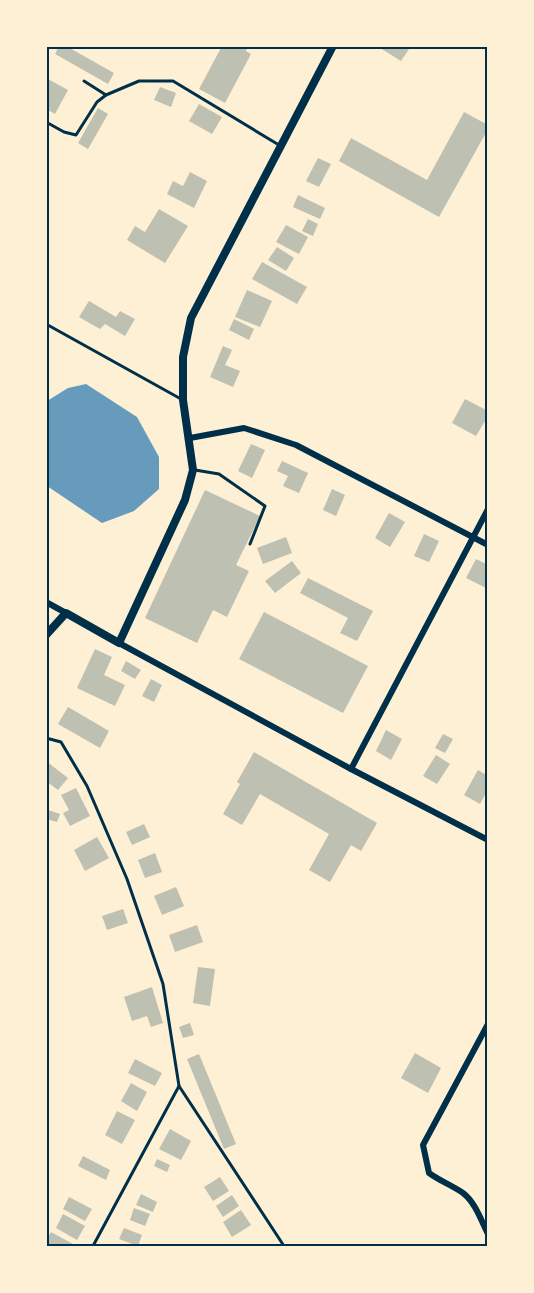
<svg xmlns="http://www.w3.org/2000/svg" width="534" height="1293" viewBox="0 0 534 1293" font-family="Mulish,sans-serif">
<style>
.water{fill:#669bbc}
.building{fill:#bec0b2}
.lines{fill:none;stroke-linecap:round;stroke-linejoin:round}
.service{stroke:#003049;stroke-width:3}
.minor{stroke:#003049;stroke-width:6}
.tertiary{stroke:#003049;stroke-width:8}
.neatline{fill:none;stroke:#003049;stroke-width:2}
</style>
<rect width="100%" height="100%" fill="#fdf0d5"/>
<polygon class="water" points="86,384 137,417 159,457 159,489 134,511 102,523 47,486 47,401 68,388"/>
<g class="building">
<polygon points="59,46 66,46 114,73 108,84 55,54"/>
<polygon points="222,46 248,46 246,51 251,54 225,103 199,89"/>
<polygon points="377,46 404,46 409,49 401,61"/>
<polygon points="46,78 68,90 55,114 46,109"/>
<polygon points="160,87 176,93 171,107 154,100"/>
<polygon points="199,104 222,117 212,134 189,121"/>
<polygon points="98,108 108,114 88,149 78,143"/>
<polygon points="464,112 488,125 488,129 439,217 339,161 351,138 427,180"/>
<polygon points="318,158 331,164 319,187 306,181"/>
<polygon points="190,172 207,181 194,208 167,194 173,181 183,186"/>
<polygon points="298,195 325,208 320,219 293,207"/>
<polygon points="159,209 188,226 165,263 127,240 135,226 145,232"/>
<polygon points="308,219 318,224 313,236 302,231"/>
<polygon points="286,225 308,237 299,254 276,242"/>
<polygon points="277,247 294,258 286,271 268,260"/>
<polygon points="262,262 307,287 297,304 252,279"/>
<polygon points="247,290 272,301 260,327 235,317"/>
<polygon points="89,301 116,317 120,311 135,319 125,336 105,324 100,329 79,317"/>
<polygon points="234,319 254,329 249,340 229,330"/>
<polygon points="223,346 232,350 225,365 240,371 233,387 210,377"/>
<polygon points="465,399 488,411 488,416 476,436 452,423"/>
<polygon points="251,444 265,450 252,478 238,471"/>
<polygon points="282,461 308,473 299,493 283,486 288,476 277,471"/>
<polygon points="332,489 345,495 336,516 323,510"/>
<polygon points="205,490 260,516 236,565 249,571 227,617 213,610 197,643 145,618"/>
<polygon points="389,513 405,522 390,547 375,538"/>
<polygon points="424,534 439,541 429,562 414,556"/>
<polygon points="286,537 292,553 263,564 257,548"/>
<polygon points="476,559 488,565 488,589 466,578"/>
<polygon points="292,561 301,573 275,593 265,581"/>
<polygon points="308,578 373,611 357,641 340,633 348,618 300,593"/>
<polygon points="264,612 368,666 343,713 239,659"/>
<polygon points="95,649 112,657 104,675 125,685 115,706 77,688"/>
<polygon points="126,661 141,670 135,679 121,671"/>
<polygon points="151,679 162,685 154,702 142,696"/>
<polygon points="68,707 109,731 100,748 58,724"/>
<polygon points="386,730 402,739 391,760 376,751"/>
<polygon points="443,734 453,739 445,753 435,748"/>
<polygon points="254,752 377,823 361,851 351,845 330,882 309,870 329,834 260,794 242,825 223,814 240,784 237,782"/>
<polygon points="436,755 450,764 437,784 423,776"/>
<polygon points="46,761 68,778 58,790 46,781"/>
<polygon points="478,770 488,776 488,789 480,804 464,795"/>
<polygon points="76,788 90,816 70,826 63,813 69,810 61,795"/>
<polygon points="48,810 60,814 57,822 46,819"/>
<polygon points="144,824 150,837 132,845 126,832"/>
<polygon points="97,837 109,858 85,871 74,850"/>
<polygon points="155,853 162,872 145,878 138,860"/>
<polygon points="176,887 184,906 162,915 154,896"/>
<polygon points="123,909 128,923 107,930 102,916"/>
<polygon points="197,925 203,942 175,952 169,935"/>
<polygon points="198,967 215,969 210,1006 193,1003"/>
<polygon points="152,987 163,1023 151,1027 147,1016 132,1021 124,997"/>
<polygon points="190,1023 194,1035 183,1038 179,1027"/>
<polygon points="415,1053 441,1068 428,1093 401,1078"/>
<polygon points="199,1054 236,1144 224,1149 187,1059"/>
<polygon points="135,1059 162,1073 155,1086 128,1073"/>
<polygon points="131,1083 147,1092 137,1111 121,1101"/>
<polygon points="117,1111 135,1120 122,1144 105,1135"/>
<polygon points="170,1129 191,1141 181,1160 159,1149"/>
<polygon points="83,1156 110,1170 106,1180 78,1166"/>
<polygon points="157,1159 170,1165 167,1172 154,1166"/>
<polygon points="220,1177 229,1191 213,1201 204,1187"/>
<polygon points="141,1194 157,1202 153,1212 136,1205"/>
<polygon points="232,1195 239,1206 223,1217 216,1206"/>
<polygon points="69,1197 92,1209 85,1221 63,1209"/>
<polygon points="134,1208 150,1214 145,1226 130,1220"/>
<polygon points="241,1210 251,1225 232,1237 223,1222"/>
<polygon points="63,1214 85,1226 77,1240 56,1228"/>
<polygon points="124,1228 142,1235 138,1246 119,1239"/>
<polygon points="51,1232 73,1244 72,1246 46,1246 46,1240"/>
</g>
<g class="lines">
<g class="service">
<polyline points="84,81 106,95"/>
<polyline points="46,122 64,132 76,135 97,102 106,95 139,81 173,81 279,145"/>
<polyline points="46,324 181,399"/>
<polyline points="195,470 219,474 265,506 250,544"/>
<polyline points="46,738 61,742 87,786 127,879 163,984 179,1086 93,1246"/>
<polyline points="179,1086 284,1246"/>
</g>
<g class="minor">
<polyline points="190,438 244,428 296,445 488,545"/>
<polyline points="46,602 66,613"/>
<polyline points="119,643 351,769 488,840"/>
<polyline points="351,769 488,509"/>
<path d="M488 1024 423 1145 429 1173C440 1181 453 1186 463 1193 475 1202 481 1220 488 1234"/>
</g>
<polyline class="tertiary" points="46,635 66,613 119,643 185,500 193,470 183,400 183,357 191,318 333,46"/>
</g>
<rect width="534" height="1293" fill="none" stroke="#fdf0d5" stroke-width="96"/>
<rect x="48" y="48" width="438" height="1197" class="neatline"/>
</svg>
